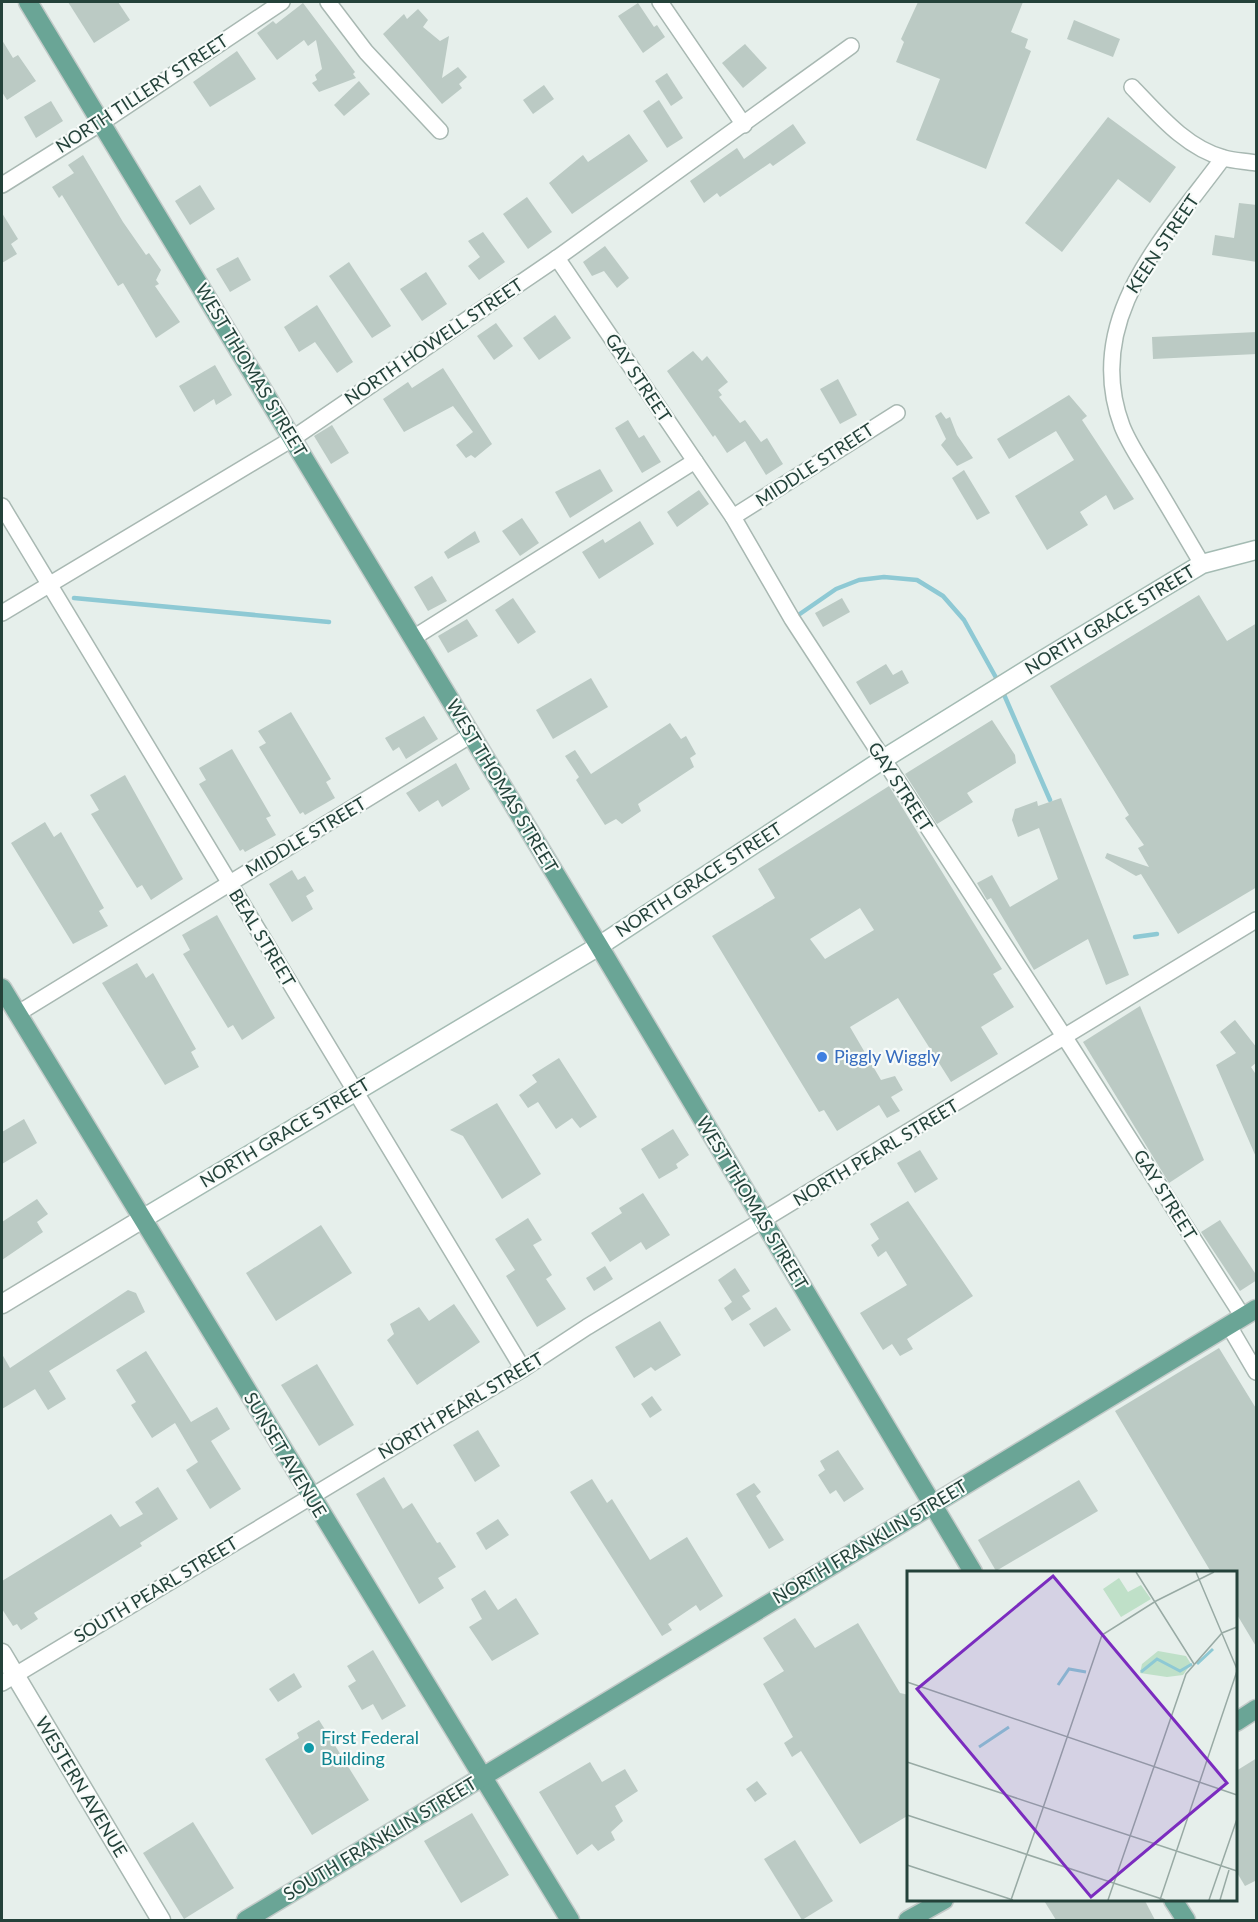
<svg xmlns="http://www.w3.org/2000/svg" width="1258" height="1922" viewBox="0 0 1258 1922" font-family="Lato,sans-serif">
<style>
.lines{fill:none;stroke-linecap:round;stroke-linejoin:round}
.stream{stroke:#8ec9d4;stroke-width:4.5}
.building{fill:#bbcac4;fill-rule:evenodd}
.minor-casing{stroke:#a8b8b2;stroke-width:18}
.tertiary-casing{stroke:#a8b8b2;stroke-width:21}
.secondary-casing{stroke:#a4bbb3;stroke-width:21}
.primary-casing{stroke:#c2cac8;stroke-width:21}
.minor{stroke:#fff;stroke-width:15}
.tertiary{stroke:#fff;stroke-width:18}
.secondary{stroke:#fff;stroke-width:18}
.primary{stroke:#6aa596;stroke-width:18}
.shop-dot{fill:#3f7fe0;stroke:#f7fbf9;stroke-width:2}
.culture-dot{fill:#0f9aa8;stroke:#f7fbf9;stroke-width:2}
.labels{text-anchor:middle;stroke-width:4.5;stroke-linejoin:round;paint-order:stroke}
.street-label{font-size:18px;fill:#24423a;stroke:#f7fbf9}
.shop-label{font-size:18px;fill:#366cbe;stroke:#f7fbf9;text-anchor:start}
.culture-label{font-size:18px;fill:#0d838f;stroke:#f7fbf9;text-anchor:start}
.inset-river{fill:none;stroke:#8ec9d4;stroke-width:3}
.inset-road{fill:none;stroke:#98aaa4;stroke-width:1.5}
.view{fill:#7b2cbf;fill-opacity:0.15;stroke:#7b2cbf;stroke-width:3}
.inset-edge{fill:none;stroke:#24423a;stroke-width:3}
</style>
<rect width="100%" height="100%" fill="#e6efeb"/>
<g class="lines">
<g class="stream">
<polyline points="74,598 329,622"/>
<polyline points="794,618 836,589 859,580 884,577 917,580 943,596 964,620 999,683"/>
<polyline points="1002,690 1050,800"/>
<polyline points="1135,937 1157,934"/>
</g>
</g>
<g class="building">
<polygon points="68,2 118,2 130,20 94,43"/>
<polygon points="918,2 1023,2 1011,32 1028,39 1025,48 1031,51 986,169 916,140 940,79 896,62 904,42 901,39"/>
<polygon points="303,3 355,72 353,74 356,78 319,92 312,83 317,80 315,75 322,69 316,40 308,46 304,40 277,60 257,33 273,21 276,24"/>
<polygon points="638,3 654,27 657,25 665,37 643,53 618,16"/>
<polygon points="418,9 428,20 423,27 440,41 449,36 442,78 458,67 467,77 459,84 462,88 442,104 383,34 404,14 407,19"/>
<polygon points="1074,20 1120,39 1113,57 1067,39"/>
<polygon points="2,40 13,58 18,55 36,81 7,100 2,92"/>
<polygon points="745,44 767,68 743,88 722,63"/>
<polygon points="237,51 256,79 210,107 193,82"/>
<polygon points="667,73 683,98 671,106 655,81"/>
<polygon points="359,81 370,94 344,116 334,105"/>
<polygon points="544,85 554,99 533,114 523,100"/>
<polygon points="659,100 683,138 667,148 643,111"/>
<polygon points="51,101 63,121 36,138 24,117"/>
<polygon points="1108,117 1176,167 1150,203 1118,179 1062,252 1025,223"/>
<polygon points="793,124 806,143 773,166 770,163 720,197 717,193 704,203 690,181 737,148 744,159"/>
<polygon points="629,134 648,161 572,214 549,183 583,155 588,162"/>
<polygon points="83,155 123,222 146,255 149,253 161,270 156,280 159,284 155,286 180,322 156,338 123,283 118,286 62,195 59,198 52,187 74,173 68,165"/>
<polygon points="200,185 215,209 190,225 175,201"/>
<polygon points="527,197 552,232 528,249 503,214"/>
<polygon points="1239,203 1257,205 1257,262 1212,255 1215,235 1234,238"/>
<polygon points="2,213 18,239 11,244 17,254 2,263"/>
<polygon points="483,232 505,262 479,280 468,266 480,257 468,241"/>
<polygon points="605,246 629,278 617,288 604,271 592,276 583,262"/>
<polygon points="238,257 251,280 230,292 216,269"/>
<polygon points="349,262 391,326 372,338 329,276"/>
<polygon points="426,272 447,304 422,321 400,289"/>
<polygon points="317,305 353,362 337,373 315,342 299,352 284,327"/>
<polygon points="555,315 571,338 539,360 523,338"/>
<polygon points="496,323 513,346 494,360 477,336"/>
<polygon points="1257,332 1257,354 1153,359 1152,337"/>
<polygon points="693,351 702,361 707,356 728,382 718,390 722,395 719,397 740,423 745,420 761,442 767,438 783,464 766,475 745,441 727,453 715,435 713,437 667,371"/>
<polygon points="215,365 232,395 216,405 214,399 194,412 179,386"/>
<polygon points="443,368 492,444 475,458 471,455 466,458 456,445 473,432 453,406 404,432 383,399 408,382 412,388"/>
<polygon points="838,379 857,415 840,424 820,389"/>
<polygon points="1069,395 1087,416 1082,420 1134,499 1114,510 1106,495 1080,512 1088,525 1047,550 1015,496 1074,460 1056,431 1009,459 997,439"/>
<polygon points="941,412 946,419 950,417 957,435 973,458 957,466 941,445 946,439 935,416"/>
<polygon points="628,420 639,438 644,435 661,462 642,473 615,428"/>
<polygon points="332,425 349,453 331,464 314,436"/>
<polygon points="600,469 613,491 570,518 555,492"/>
<polygon points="964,470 990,513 977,520 952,478"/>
<polygon points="699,490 709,504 677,527 667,512"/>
<polygon points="522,518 539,543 520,556 502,531"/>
<polygon points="640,521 654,544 599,579 582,552 603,539 605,543"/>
<polygon points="475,531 480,542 448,559 444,552"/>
<polygon points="432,576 447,601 428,611 414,587"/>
<polygon points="1199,595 1227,641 1257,623 1257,887 1178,934 1141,874 1136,876 1105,858 1107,853 1149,867 1138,848 1144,845 1125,818 1129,815 1050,686"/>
<polygon points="513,598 536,632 518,644 495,610"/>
<polygon points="842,598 850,612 823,627 815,613"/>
<polygon points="467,619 478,636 448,653 438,636"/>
<polygon points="886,664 893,675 902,670 909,683 870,705 856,682"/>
<polygon points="591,678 608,707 553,739 536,710"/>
<polygon points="291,712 331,779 326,782 335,798 305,815 303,812 300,814 259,747 266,743 258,731"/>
<polygon points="424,716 438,739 406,759 399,747 393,751 385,738"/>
<polygon points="992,720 1015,755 1016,763 967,793 973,802 937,824 905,774"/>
<polygon points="670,723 681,739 686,736 696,754 690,758 694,767 638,804 641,811 622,824 616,819 605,825 576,780 579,777 565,756 575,750 591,774"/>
<polygon points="232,749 271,816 266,818 276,835 245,852 243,849 240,851 199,784 206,780 199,768"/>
<polygon points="456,763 470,789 442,807 438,800 419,812 406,793"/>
<polygon points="125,775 183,879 151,900 142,885 137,888 91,814 99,810 90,795"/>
<path d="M889 786 1002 969 993 974 1014 1007 981 1027 998 1054 951 1082 898 998 850 1027 881 1080 895 1076 903 1090 891 1097 900 1111 887 1118 879 1105 837 1131 824 1110 819 1112 712 936 775 898 758 869ZM860 908 874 930 825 959 810 939Z"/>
<polygon points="1061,798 1129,975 1106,985 1088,939 1034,970 991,898 987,900 977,883 992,875 1010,907 1058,879 1039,828 1018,837 1012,820 1015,809 1037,801 1038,806"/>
<polygon points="45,822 54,837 61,832 104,908 99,911 108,926 73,944 11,843"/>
<polygon points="292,870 298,880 305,876 314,891 306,896 313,909 292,922 269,884"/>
<polygon points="217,915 275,1018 242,1040 233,1025 228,1028 183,954 190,950 182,935"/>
<polygon points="137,963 146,978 153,973 196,1049 191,1052 199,1067 165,1085 102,983"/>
<polygon points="1140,1006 1204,1160 1169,1183 1083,1042"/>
<polygon points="1235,1020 1257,1048 1257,1062 1251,1067 1257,1076 1256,1157 1216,1065 1236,1053 1220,1032"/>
<polygon points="559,1058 597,1117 580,1128 572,1118 556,1129 538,1102 528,1108 519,1095 537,1082 532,1075"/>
<polygon points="497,1103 541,1174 502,1199 463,1136 450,1130"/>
<polygon points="24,1119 37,1143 2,1164 2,1132"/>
<polygon points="673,1129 689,1155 676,1164 678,1168 659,1179 641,1149"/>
<polygon points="920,1150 938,1179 915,1193 897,1163"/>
<polygon points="643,1193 670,1235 646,1250 641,1242 610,1262 591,1233 622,1213 619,1208"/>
<polygon points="37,1199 48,1214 37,1222 43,1232 2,1260 2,1222"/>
<polygon points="908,1201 973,1296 907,1339 913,1349 900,1356 892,1344 883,1350 860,1313 907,1285 886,1251 878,1257 871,1245 879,1239 870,1224"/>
<polygon points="528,1218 542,1240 533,1245 552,1275 546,1279 566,1309 537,1327 506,1276 515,1270 495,1239"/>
<polygon points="1220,1220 1257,1276 1257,1280 1240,1291 1201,1232"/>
<polygon points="321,1225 352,1273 276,1321 246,1273"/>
<polygon points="605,1266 613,1279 594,1291 586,1278"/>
<polygon points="735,1268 750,1291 742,1296 751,1309 732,1321 724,1308 732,1302 718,1280"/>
<polygon points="128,1290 136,1293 145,1312 49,1371 66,1399 48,1410 35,1389 2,1409 2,1354 10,1368"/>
<polygon points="454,1304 480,1342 417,1385 387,1340 394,1334 390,1324 419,1307 429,1321"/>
<polygon points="776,1307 791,1330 764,1347 749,1324"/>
<polygon points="660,1321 681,1355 655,1371 651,1367 634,1378 615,1347"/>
<polygon points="1219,1348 1257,1410 1257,1648 1236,1613 1236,1572 1211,1572 1115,1411"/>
<polygon points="146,1351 191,1422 217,1407 230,1429 211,1441 241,1489 210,1509 186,1470 198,1462 175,1423 152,1438 131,1405 136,1402 116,1370"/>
<polygon points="317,1364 354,1425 319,1446 281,1385"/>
<polygon points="652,1396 662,1410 650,1418 641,1404"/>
<polygon points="478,1430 500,1466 475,1482 453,1445"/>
<polygon points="838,1450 864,1489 844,1502 836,1490 830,1494 818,1475 825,1470 820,1461"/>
<polygon points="384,1477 403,1509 412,1503 437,1543 440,1542 456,1567 438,1578 444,1588 419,1604 356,1494"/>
<polygon points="592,1479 607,1503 612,1499 650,1560 687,1537 723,1596 700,1611 696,1605 668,1624 672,1630 662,1636 570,1492"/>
<polygon points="1079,1480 1098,1511 996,1571 978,1540"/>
<polygon points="754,1483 761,1492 756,1496 784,1540 769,1549 736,1494"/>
<polygon points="158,1487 178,1519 140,1543 142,1546 34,1613 38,1619 21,1630 17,1624 13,1626 2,1609 2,1581 111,1514 120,1527 143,1514 135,1502"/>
<polygon points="498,1519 509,1535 486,1550 476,1533"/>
<polygon points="485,1590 498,1610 516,1598 539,1634 492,1661 469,1627 482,1619 471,1599"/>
<polygon points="795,1618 815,1648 858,1623 900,1693 909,1695 909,1815 860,1844 801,1751 792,1757 784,1743 793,1737 763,1684 784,1671 763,1638"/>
<polygon points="373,1650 406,1706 382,1720 373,1704 362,1710 348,1686 356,1681 347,1666"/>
<polygon points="294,1673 302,1687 278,1702 269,1689"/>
<polygon points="319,1720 369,1800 312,1835 265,1759 299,1738 297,1733"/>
<polygon points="1257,1758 1257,1880 1245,1886 1236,1871 1236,1771"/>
<polygon points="590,1762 602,1782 625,1769 638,1791 615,1806 623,1821 611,1832 615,1840 598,1851 592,1844 577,1855 539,1792"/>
<polygon points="757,1781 767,1794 755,1802 746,1789"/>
<polygon points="472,1813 509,1875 461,1903 424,1841"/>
<polygon points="193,1822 234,1888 184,1919 143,1853"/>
<polygon points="795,1840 833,1901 802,1920 764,1859"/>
<polygon points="1043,1899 1144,1899 1155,1920 1056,1920"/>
</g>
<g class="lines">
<g class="minor-casing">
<g id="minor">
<polyline points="328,2 366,52 440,131"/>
<polyline points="660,2 744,125"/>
<path d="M1132 87C1158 114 1186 148 1224 158 1234 161 1246 161 1256 163"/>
<polyline points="2,185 101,123 282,2"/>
<polyline points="557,258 733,517 792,619 1071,1047 1243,1317"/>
<polyline points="2,506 523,1369"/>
<polyline points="733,517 897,413"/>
<path d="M1202 564C1185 535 1168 506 1151 478 1141 461 1129 444 1122 426 1082 319 1165 237 1223 158"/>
<polyline points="2,613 292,439 557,258 851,46"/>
<polyline points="413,638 695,461"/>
<polyline points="17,1014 471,735"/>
<polyline points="1229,1326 1256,1372"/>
<polyline points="2,1683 523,1369 587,1327 1256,920"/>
</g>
</g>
<g class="tertiary-casing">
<g id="tertiary">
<polyline points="2,1304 144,1218"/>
<polyline points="2,1653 161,1920"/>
</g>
</g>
<g class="secondary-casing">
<polyline id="secondary" points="144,1218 599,946 882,760 1038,663 1202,564 1256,550"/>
</g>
<g class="primary-casing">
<g id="primary">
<polyline points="28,2 599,946 973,1572"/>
<polyline points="2,988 570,1920"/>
<polyline points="1236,1722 1256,1709"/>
<polyline points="1173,1900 1186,1920"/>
<polyline points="246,1920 1256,1309"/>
<polyline points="908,1920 944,1900"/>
</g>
</g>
<use href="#minor" class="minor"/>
<use href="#tertiary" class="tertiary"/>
<use href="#secondary" class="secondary"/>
<use href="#primary" class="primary"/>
</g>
<circle class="shop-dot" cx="822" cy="1057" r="6"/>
<circle class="culture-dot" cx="309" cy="1748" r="6"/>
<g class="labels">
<g class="street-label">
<text transform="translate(142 94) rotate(-33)" y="6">NORTH TILLERY STREET</text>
<text transform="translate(1163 244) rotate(-56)" y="6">KEEN STREET</text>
<text transform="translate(434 342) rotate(-34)" y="6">NORTH HOWELL STREET</text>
<text transform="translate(251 370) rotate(59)" y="6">WEST THOMAS STREET</text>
<text transform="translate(638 378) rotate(56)" y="6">GAY STREET</text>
<text transform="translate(815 465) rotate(-33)" y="6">MIDDLE STREET</text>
<text transform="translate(1110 620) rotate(-31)" y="6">NORTH GRACE STREET</text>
<text transform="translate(502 786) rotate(59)" y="6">WEST THOMAS STREET</text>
<text transform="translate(900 787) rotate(57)" y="6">GAY STREET</text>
<text transform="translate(306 837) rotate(-31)" y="6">MIDDLE STREET</text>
<text transform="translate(699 880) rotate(-33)" y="6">NORTH GRACE STREET</text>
<text transform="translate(262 938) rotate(59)" y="6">BEAL STREET</text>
<text transform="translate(285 1133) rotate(-31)" y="6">NORTH GRACE STREET</text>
<text transform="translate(876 1153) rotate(-31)" y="6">NORTH PEARL STREET</text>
<text transform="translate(1165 1195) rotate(58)" y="6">GAY STREET</text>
<text transform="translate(752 1203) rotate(59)" y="6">WEST THOMAS STREET</text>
<text transform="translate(461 1406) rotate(-31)" y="6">NORTH PEARL STREET</text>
<text transform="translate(285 1455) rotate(59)" y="6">SUNSET AVENUE</text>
<text transform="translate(870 1542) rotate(-31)" y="6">NORTH FRANKLIN STREET</text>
<text transform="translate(156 1590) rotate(-31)" y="6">SOUTH PEARL STREET</text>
<text transform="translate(81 1787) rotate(59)" y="6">WESTERN AVENUE</text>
<text transform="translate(380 1839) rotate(-31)" y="6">SOUTH FRANKLIN STREET</text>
</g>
<g class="shop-label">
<text x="834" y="1063">Piggly Wiggly</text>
</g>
<g class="culture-label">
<text x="321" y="1744">First Federal<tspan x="321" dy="21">Building</tspan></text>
</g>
</g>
<g transform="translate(907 1571)">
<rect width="330" height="330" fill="#e6efeb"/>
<path d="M212 7 221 21 234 14 244 28 214 46 196 18ZM251 80 279 85 284 93 276 104 260 106 233 102 235 93Z" fill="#bfe0c8"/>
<path class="inset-river" d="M290 93 306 78M234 101 250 88 273 100 285 93M151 114 162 98 179 101M72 176 102 156"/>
<path class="inset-road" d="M229 1 287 93M289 1 330 98M0 111 330 224M0 191 330 300M136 237 195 64 249 30 307 1M0 244 258 329M0 294 106 329M104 329 136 237M201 329 279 103 315 62 330 56M253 329 330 100M302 329 330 248M313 329 322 299"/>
<path class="view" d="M146 5 320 212 184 326 10 118Z"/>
<rect width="330" height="330" class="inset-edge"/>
</g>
<rect width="1258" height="1922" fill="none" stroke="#24423a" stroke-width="6"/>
</svg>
